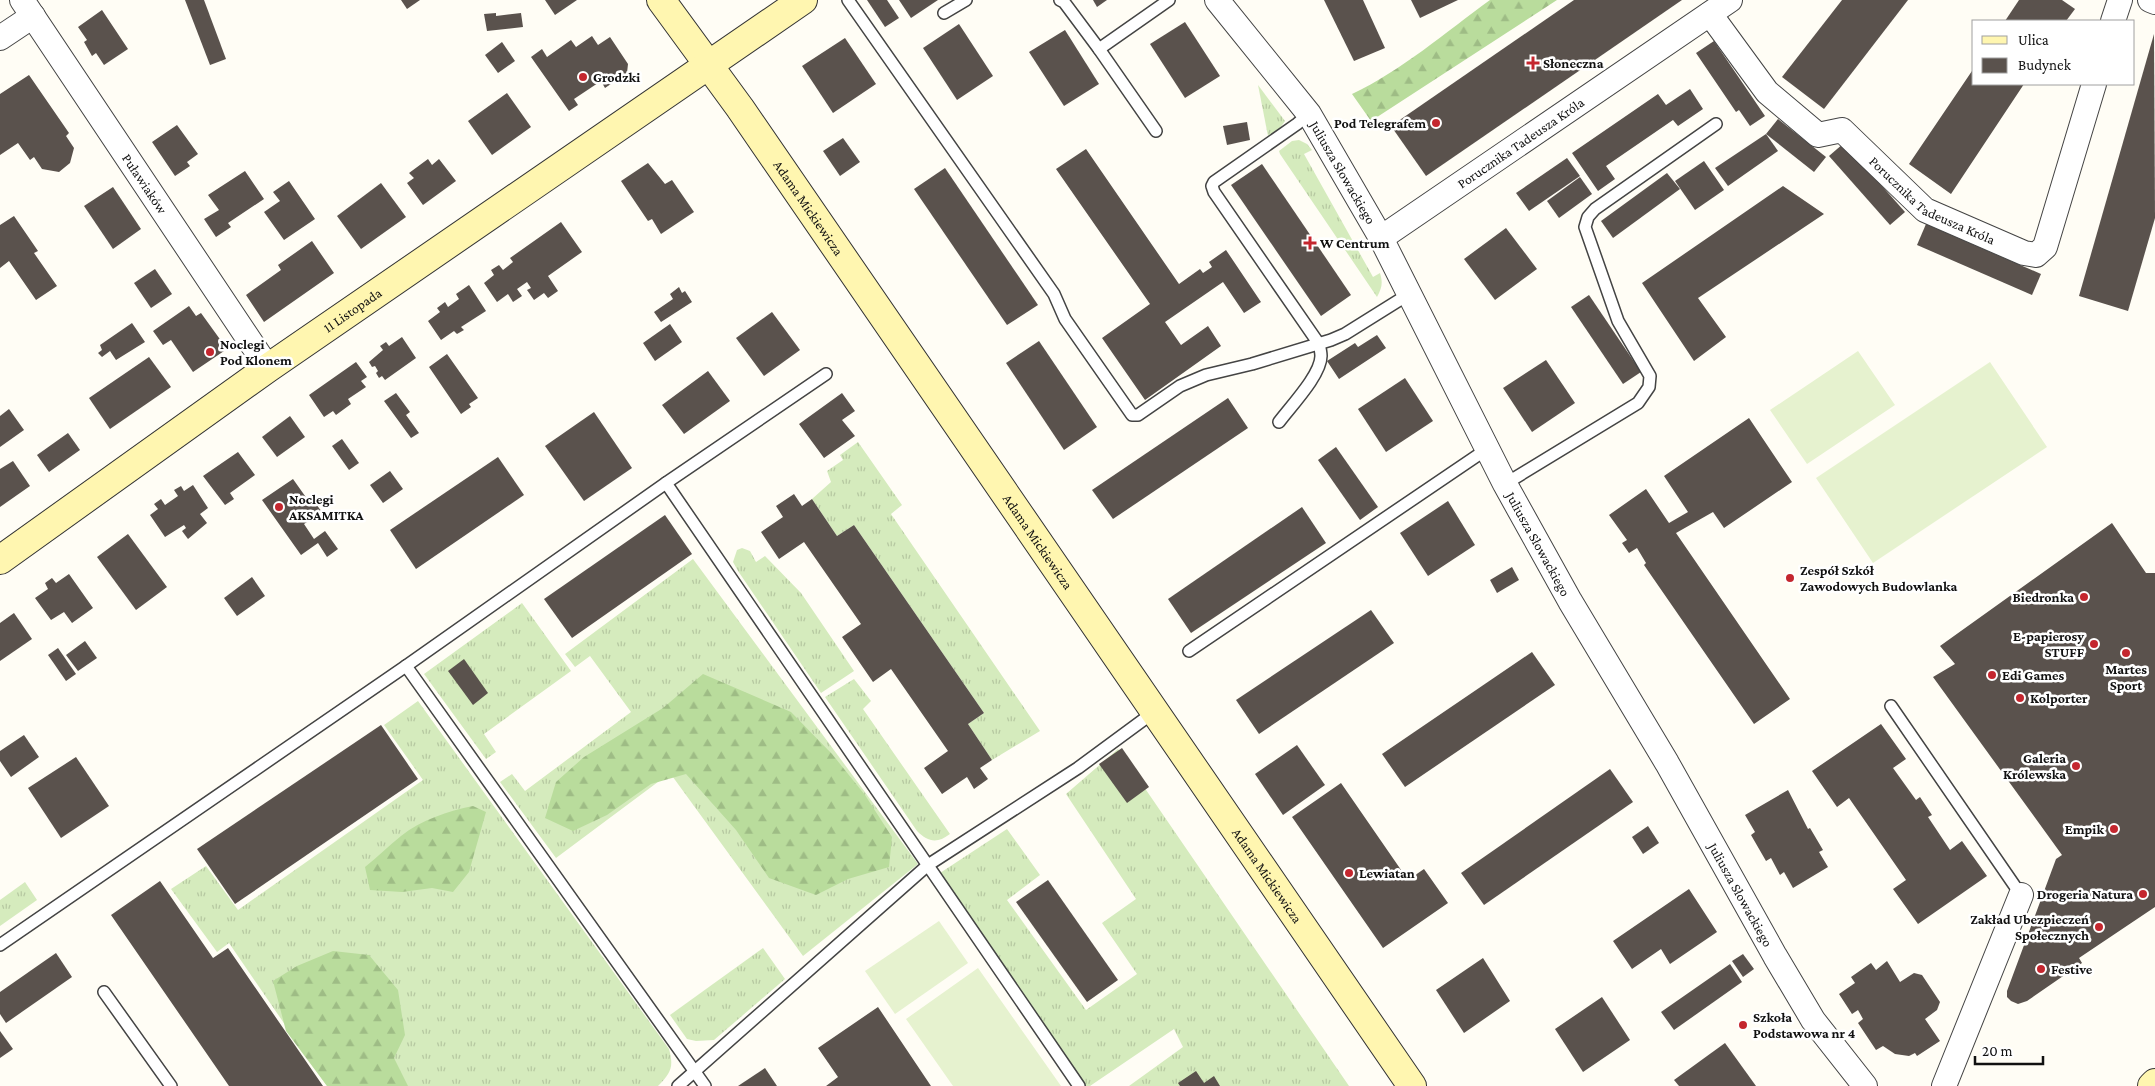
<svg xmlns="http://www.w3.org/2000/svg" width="2155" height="1086" viewBox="0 0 2155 1086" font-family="'Crimson Pro',serif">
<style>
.grass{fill:url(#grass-tufts)}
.forest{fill:url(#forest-firs)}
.pitch{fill:#e6f2cf}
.building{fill:#5a524d}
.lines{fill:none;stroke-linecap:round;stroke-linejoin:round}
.lane-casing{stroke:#444;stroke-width:14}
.street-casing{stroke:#444;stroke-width:26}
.secondary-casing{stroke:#333;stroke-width:30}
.lane{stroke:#fff;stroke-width:11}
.street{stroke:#fff;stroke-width:24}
.secondary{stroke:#fff6b0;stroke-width:28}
.poi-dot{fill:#c4262e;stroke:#fff;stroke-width:2}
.labels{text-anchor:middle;stroke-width:5;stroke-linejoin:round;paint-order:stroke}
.poi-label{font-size:14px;font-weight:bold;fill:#111;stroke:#fff;text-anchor:start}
.street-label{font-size:14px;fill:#111;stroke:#fff}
</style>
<defs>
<pattern id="grass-tufts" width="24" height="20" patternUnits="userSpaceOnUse" patternTransform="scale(1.25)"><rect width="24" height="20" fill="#d5ebbd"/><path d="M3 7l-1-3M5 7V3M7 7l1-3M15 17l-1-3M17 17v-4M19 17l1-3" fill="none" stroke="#b6c8a1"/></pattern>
<pattern id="forest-firs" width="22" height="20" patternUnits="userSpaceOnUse" patternTransform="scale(1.25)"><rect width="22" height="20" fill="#b9dc9c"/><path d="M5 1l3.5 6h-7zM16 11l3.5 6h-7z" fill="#9ebc85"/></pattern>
</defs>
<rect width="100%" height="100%" fill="#fffdf5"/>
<g class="grass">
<polygon points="1258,85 1285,121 1280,128 1268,136"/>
<path d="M1299 140 1307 144 1312 150 1304 154 1373 277 1380 273C1383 283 1382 288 1377 297L1280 154 1279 151 1292 141Z"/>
<polygon points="858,442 902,505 891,514 1040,731 992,760 968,724 984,713 854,525 837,536 812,499 831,482 827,471 843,460 840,455"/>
<polygon points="742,548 750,551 756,562 765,556 801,593 854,671 821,693 738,571 733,562 737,550"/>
<polygon points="693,559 918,864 803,956 670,773 556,858 500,782 512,774 525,791 631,712 590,656 575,667 565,654"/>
<polygon points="522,603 571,671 484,734 496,752 486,759 424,674"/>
<path d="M854 679 871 701 863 709 950 834C937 844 928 842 917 831L825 697Z"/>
<path d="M418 701 669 1049C674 1067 671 1073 658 1086H327L229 943 217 952 171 889 206 866 238 910 423 780 384 725Z"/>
<polygon points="1118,749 1349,1086 1129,1086 1183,1047 1174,1029 1090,1086 1086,1086 940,873 1007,829 1040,875 1007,900 1086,1010 1137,974 1102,923 1136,899 1066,794"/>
<polygon points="25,882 37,900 0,926 0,900"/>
<polygon points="763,948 785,979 714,1040 696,1041 687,1039 670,1015"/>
</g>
<g class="forest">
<path d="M1490 0H1557L1371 121 1352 94C1401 71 1446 32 1490 0Z"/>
<polygon points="703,674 791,712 832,754 865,795 892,837 889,867 848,879 816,895 769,878 736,830 686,774 651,784 607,815 573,831 545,818 556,782 584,757 663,708"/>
<path d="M473 806 486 812 469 872 453 892 432 888 402 892 370 890 365 867C378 857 388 846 401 836 421 820 448 811 473 806Z"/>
<polygon points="333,951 369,955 398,990 405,1035 394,1058 408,1086 327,1086 286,1031 273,981 297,966"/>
</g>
<g class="pitch">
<polygon points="1858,351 1895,405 1807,464 1770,410"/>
<polygon points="1990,362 2047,447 1873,563 1816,478"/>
<polygon points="939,921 968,963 895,1014 865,971"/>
<polygon points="978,968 1061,1086 953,1086 906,1019"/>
</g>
<g class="building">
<polygon points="185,0 204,0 226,59 210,65"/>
<polygon points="401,0 420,0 407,9"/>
<polygon points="545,0 577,0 555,15"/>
<polygon points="867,0 887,0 899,18 885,27"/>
<polygon points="899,0 938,0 911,18"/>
<polygon points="1093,0 1107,0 1097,7"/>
<polygon points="1324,0 1363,0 1385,48 1354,61"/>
<polygon points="1411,0 1458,0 1420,18"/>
<polygon points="1574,0 1682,0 1426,176 1391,126"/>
<polygon points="1842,0 1908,0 1824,109 1782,77"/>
<polygon points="2019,0 2062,0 2075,9 2066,21 2005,21"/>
<polygon points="102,10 128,49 104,65 96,53 92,56 84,42 87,40 78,27"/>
<polygon points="496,13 496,16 521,13 523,27 487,31 484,14"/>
<polygon points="1185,22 1220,76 1185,98 1150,44"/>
<polygon points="959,24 993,76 957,100 923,48"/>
<polygon points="1065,30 1099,84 1064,106 1029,52"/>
<polygon points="2154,34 2155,218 2128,311 2079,296"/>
<polygon points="592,36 598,45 610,37 628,64 627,73 605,88 601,81 574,99 578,105 569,111 531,57 542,49 547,57 571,40 576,47"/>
<polygon points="845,38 876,84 833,113 802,66"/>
<polygon points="1714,41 1765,116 1750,126 1739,110 1736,112 1696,53"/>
<polygon points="502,42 515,61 498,73 485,55"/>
<polygon points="1974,68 1974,84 2024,84 1951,194 1909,164"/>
<polygon points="29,75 69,133 66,136 74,148 70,163 59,172 42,169 34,157 30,160 18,143 0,155 0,94"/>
<polygon points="1690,89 1703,109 1678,126 1673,120 1606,166 1615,179 1598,191 1572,153 1658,94 1666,105"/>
<polygon points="507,93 531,127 492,155 468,121"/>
<polygon points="1778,119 1826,157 1814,172 1766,134"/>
<polygon points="1247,122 1250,140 1227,145 1223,126"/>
<polygon points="177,125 198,154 187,162 190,166 175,176 152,142"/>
<polygon points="1766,134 1778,151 1728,186 1715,168"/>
<polygon points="843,138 860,162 840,176 823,151"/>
<polygon points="1844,143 1905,212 1890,225 1829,156"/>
<polygon points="1086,149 1179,284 1200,269 1203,273 1212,267 1209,262 1226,250 1261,302 1244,313 1223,282 1165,322 1181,345 1208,326 1221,346 1145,400 1102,338 1150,304 1056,169"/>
<polygon points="1567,158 1580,176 1529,211 1516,193"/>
<polygon points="428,159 432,165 439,159 456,181 423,205 407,183 414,178 409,173"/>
<polygon points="1704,161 1724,190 1695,210 1675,181"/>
<polygon points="648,163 665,184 672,180 694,212 661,234 652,219 648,221 621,181"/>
<polygon points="1262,164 1351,295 1321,316 1231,185"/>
<polygon points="945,168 1038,305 1007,325 914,189"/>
<polygon points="245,171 264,199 228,223 231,227 216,237 204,219 219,210 208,195"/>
<polygon points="1667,173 1680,189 1613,238 1601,221"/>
<polygon points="1580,177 1592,194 1559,218 1547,201"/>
<polygon points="289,181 315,219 284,240 264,212 280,201 273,192"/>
<polygon points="381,183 406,217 361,249 337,216"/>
<polygon points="1783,186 1824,214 1698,298 1726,337 1694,361 1642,283"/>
<polygon points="113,187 141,229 113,249 84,206"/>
<polygon points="14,216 38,251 34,253 57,286 36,300 9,261 0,268 0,225"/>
<polygon points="561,222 582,252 548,276 558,291 548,298 544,293 534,300 527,290 531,288 527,282 517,289 522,296 513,302 508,294 497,302 484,283 494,275 491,270 499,265 503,270 513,262 510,258"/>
<polygon points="1926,224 2041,274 2032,295 1917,245"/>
<polygon points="1506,228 1537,269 1495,300 1464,259"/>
<polygon points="312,241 334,273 264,322 246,295 281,270 278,265"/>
<polygon points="155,269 172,294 151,308 134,283"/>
<polygon points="469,285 486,311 461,327 464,330 457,334 454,331 441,340 428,321 440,312 437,308 445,302 448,307 459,299 456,294"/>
<polygon points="679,287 682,293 685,291 692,302 661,322 654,312 673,299 670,294"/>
<polygon points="1589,295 1641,372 1623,384 1571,307"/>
<polygon points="189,306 196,316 201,313 227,349 193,372 171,340 163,345 153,331"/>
<polygon points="772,312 800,350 764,376 736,338"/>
<polygon points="132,323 145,342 116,360 110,351 102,357 98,353 102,350 100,345"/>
<polygon points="670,324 682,342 655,361 643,343"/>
<polygon points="1377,335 1386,348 1339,379 1327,361 1355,343 1358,347"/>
<polygon points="402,337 416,358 385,380 382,376 379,378 376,373 378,371 375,366 372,367 369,362 383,350 380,346 386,342 389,346"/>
<polygon points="1039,341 1097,427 1064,450 1006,363"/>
<polygon points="447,354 478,398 469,404 471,407 461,414 429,367"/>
<polygon points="149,357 171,387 110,429 89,398"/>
<polygon points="1546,360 1575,403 1532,432 1503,388"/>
<polygon points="356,362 367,377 361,381 366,387 348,399 351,404 336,415 333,411 324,417 309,395"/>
<polygon points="708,371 730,401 684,434 662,405"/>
<polygon points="1405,378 1433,421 1386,452 1358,409"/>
<polygon points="396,393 410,412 406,415 419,433 411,438 384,401"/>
<polygon points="842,393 855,411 842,420 855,436 824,458 799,424"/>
<polygon points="1228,398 1248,428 1113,519 1092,490"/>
<polygon points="9,409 24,430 0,447 0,416"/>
<polygon points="594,412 632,468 584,501 545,446"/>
<polygon points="290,416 305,437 277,457 262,437"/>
<polygon points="1749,418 1792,482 1724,528 1713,512 1676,533 1790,699 1754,724 1644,565 1646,563 1637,548 1629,553 1622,543 1627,540 1609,515 1646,489 1669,523 1688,512 1664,476"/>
<polygon points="68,433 80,450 49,472 37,455"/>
<polygon points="342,439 359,463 349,470 332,446"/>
<polygon points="1336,447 1378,507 1360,520 1318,460"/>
<polygon points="238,452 255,475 230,493 234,499 225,505 203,476"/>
<polygon points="498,457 524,495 416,569 390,530"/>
<polygon points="13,461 30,486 0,507 0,469"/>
<polygon points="390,471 403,489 383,503 370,485"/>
<polygon points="293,479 310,503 313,500 322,512 304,524 314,539 325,531 338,549 327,557 318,543 301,555 262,500"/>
<polygon points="193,485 208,508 200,514 207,523 188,539 182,531 186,528 184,525 165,537 150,515 158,509 154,504 161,499 165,505 178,496 174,490 181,486 184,491"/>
<polygon points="794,494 802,506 812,499 837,536 854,525 984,713 968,724 992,760 980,768 988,779 974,789 967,777 942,794 924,768 948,751 891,669 873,682 842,637 861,624 804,542 779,559 761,532 783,517 776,506"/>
<polygon points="1448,501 1475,545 1428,576 1400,533"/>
<polygon points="1302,507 1326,543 1191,633 1168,599"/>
<polygon points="665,515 692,554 572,638 544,599"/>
<polygon points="2112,523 2146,573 2155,573 2155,907 2079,958 2082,963 2027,1001 2018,1004 2011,1001 2007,997 2007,991 2056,859 2062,855 1933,677 1955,664 1940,646"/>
<polygon points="128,534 167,587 136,610 97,557"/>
<polygon points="1512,567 1519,580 1497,593 1490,580"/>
<polygon points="69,574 93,608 72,623 64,612 51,620 35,598 48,589 45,583 52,578 56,583"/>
<polygon points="252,577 265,596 237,616 224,598"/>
<polygon points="1371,610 1394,643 1259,734 1236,700"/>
<polygon points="14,613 32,639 0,661 0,623"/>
<polygon points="85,641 97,658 78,671 66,655"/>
<polygon points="58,648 76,674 66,681 48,655"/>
<polygon points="1532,652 1555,685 1405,787 1382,754"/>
<polygon points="464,659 488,693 473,705 448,671"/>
<polygon points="1881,724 1906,759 1893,768 1916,800 1920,797 1932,815 1928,817 1950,850 1962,841 1987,876 1918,924 1893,889 1906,880 1849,798 1837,807 1812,771"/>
<polygon points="381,725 418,779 235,904 197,849"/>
<polygon points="24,735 39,757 11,777 0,761 0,751"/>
<polygon points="1297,745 1325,785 1283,815 1255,774"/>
<polygon points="1122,748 1149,787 1127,803 1099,764"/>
<polygon points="76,757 109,806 61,838 28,788"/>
<polygon points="1610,769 1633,802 1484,905 1461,873"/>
<polygon points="1341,783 1408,880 1424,869 1448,903 1383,948 1292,817"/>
<polygon points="1788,790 1808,829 1810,828 1823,850 1819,852 1828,867 1793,888 1784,872 1780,875 1771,858 1766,861 1751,835 1755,832 1745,815"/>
<polygon points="1648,826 1659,843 1643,854 1632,837"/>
<polygon points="1048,880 1118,980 1087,1002 1016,902"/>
<polygon points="160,881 213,958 228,948 323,1086 229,1086 111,915"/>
<polygon points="1689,889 1717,932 1670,964 1661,949 1632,969 1613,941"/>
<polygon points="56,953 72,977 6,1023 0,1014 0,992"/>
<polygon points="1743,954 1754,969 1743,977 1732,961"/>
<polygon points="1483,958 1510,1001 1464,1033 1436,990"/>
<polygon points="1887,961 1900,982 1914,973 1922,975 1940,1002 1937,1010 1925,1019 1940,1041 1917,1056 1915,1053 1909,1056 1895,1054 1883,1046 1876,1050 1858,1023 1863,1019 1858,1010 1852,1014 1839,994 1855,983 1851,977 1871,963 1876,970"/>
<polygon points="1730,964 1742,982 1674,1030 1661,1012"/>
<polygon points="1602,997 1630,1040 1583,1072 1555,1029"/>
<polygon points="878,1007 931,1086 826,1086 838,1077 818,1048"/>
<polygon points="0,1031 13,1049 0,1058"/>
<polygon points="1725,1043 1756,1086 1679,1086 1674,1080"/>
<polygon points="765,1068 777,1086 738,1086"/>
<polygon points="1196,1071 1204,1083 1214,1076 1220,1086 1180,1086 1178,1083"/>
</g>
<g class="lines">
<g class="lane-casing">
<g id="lane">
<polyline points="848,0 1054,294 1065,319 1132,415 1138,415 1180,386 1206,375 1252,364 1331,340 1345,334 1409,294"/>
<polyline points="1060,0 1064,2 1099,49 1156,131"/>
<polyline points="944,13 966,0"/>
<polyline points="1099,49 1169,0"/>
<path d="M1279 422C1290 407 1321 375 1321 356 1321 352 1320 348 1319 344L1214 192 1212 186 1214 182 1297 124 1309 114"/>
<polyline points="666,483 1079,1086"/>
<polyline points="1505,484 1638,403 1649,387 1650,376 1618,321 1585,227 1588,217 1595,209 1716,124"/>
<polyline points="1189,651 1487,449"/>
<polyline points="406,666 705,1086"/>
<polyline points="1891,706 2021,895"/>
<polyline points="0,945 406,666 666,483 826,374"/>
<polyline points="104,992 171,1086"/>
<polyline points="678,1086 928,865 1078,768 1154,712"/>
</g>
</g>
<g class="street-casing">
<g id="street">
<path id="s1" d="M22 0 268 368"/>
<path id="s2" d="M1217 0 1309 114 1381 238 1505 484 1570 601 1667 763 1775 956 1813 1020 1865 1086"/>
<polyline points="2150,0 2155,2"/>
<path id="s3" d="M1710 14 1767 92 1818 135 1842 130 1925 210 2024 253 2036 255 2045 247 2094 84"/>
<polyline points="2113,21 2120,0"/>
<polyline points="0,38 33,16"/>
<path id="s4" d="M1381 238 1730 0"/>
<polyline points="1944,1086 2021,895"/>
</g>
</g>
<g class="secondary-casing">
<g id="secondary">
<path id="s5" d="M661 0 740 108 1412 1086"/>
<path id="s6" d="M0 560 268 368 803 0"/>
<polyline points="2152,1086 2155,1083"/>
</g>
</g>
<use href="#lane" class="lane"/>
<use href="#street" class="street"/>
<use href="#secondary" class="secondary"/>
</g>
<g class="poi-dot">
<path d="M1530.5 55.5h5v5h5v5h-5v5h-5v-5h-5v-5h5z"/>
<circle cx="583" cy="77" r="5"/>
<circle cx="1436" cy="123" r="5"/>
<path d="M1307.5 235.5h5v5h5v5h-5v5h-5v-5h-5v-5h5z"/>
<circle cx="210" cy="352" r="5"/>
<circle cx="279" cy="507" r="5"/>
<circle cx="1790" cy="578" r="5"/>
<circle cx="2084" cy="597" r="5"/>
<circle cx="2094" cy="644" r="5"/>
<circle cx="2126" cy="653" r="5"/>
<circle cx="1992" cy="675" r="5"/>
<circle cx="2020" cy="698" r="5"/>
<circle cx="2076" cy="766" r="5"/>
<circle cx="2114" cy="829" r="5"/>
<circle cx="1349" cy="873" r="5"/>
<circle cx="2143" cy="894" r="5"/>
<circle cx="2099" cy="927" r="5"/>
<circle cx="2041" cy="969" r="5"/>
<circle cx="1743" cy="1025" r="5"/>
</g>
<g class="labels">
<g class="poi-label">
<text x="1543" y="68">Słoneczna</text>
<text x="593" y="82">Grodzki</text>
<text x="1426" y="128" text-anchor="end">Pod Telegrafem</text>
<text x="1320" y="248">W Centrum</text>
<text x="220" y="349">Noclegi<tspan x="220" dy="16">Pod Klonem</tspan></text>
<text x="289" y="504">Noclegi<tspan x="289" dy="16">AKSAMITKA</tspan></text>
<text x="1800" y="575">Zespół Szkół<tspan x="1800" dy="16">Zawodowych Budowlanka</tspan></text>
<text x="2074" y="602" text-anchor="end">Biedronka</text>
<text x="2084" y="641" text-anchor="end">E-papierosy<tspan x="2084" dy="16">STUFF</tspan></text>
<text x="2126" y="674" text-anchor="middle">Martes<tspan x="2126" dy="16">Sport</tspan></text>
<text x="2002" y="680">Edi Games</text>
<text x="2030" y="703">Kolporter</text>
<text x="2066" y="763" text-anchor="end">Galeria<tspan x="2066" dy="16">Królewska</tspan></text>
<text x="2104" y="834" text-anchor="end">Empik</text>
<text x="1359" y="878">Lewiatan</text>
<text x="2133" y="899" text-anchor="end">Drogeria Natura</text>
<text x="2089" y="924" text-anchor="end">Zakład Ubezpieczeń<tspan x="2089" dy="16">Społecznych</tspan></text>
<text x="2051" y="974">Festive</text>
<text x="1753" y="1022">Szkoła<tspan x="1753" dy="16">Podstawowa nr 4</tspan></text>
</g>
<g class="street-label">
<text dy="5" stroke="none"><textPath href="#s4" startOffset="169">Porucznika Tadeusza Króla</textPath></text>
<text dy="5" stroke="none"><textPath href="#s2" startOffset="214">Juliusza Słowackiego</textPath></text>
<text dy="5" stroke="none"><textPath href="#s1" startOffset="221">Puławiaków</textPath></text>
<text dy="5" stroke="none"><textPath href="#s3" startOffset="304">Porucznika Tadeusza Króla</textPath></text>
<text dy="5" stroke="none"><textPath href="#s5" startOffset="255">Adama Mickiewicza</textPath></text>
<text dy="5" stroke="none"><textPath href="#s6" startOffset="432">11 Listopada</textPath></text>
<text dy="5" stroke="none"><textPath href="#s5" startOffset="660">Adama Mickiewicza</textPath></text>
<text dy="5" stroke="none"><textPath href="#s2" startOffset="634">Juliusza Słowackiego</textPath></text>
<text dy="5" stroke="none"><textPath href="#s5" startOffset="1065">Adama Mickiewicza</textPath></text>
<text dy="5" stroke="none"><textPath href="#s2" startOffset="1039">Juliusza Słowackiego</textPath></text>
</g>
</g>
<rect x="1972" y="20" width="162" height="65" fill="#ffffff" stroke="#a0a0a0"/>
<rect x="1982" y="36" width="25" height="8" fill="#fff6b0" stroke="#a0a0a0"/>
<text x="2018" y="45" font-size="15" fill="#111111">Ulica</text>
<rect x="1982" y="58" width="25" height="15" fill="#5a524d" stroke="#a0a0a0"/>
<text x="2018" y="70" font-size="15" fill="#111111">Budynek</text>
<path d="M1975 1056v8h68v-8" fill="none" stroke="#111111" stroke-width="2.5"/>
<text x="1982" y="1056" font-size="15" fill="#111111" stroke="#ffffff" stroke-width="4" paint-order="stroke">20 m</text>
</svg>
